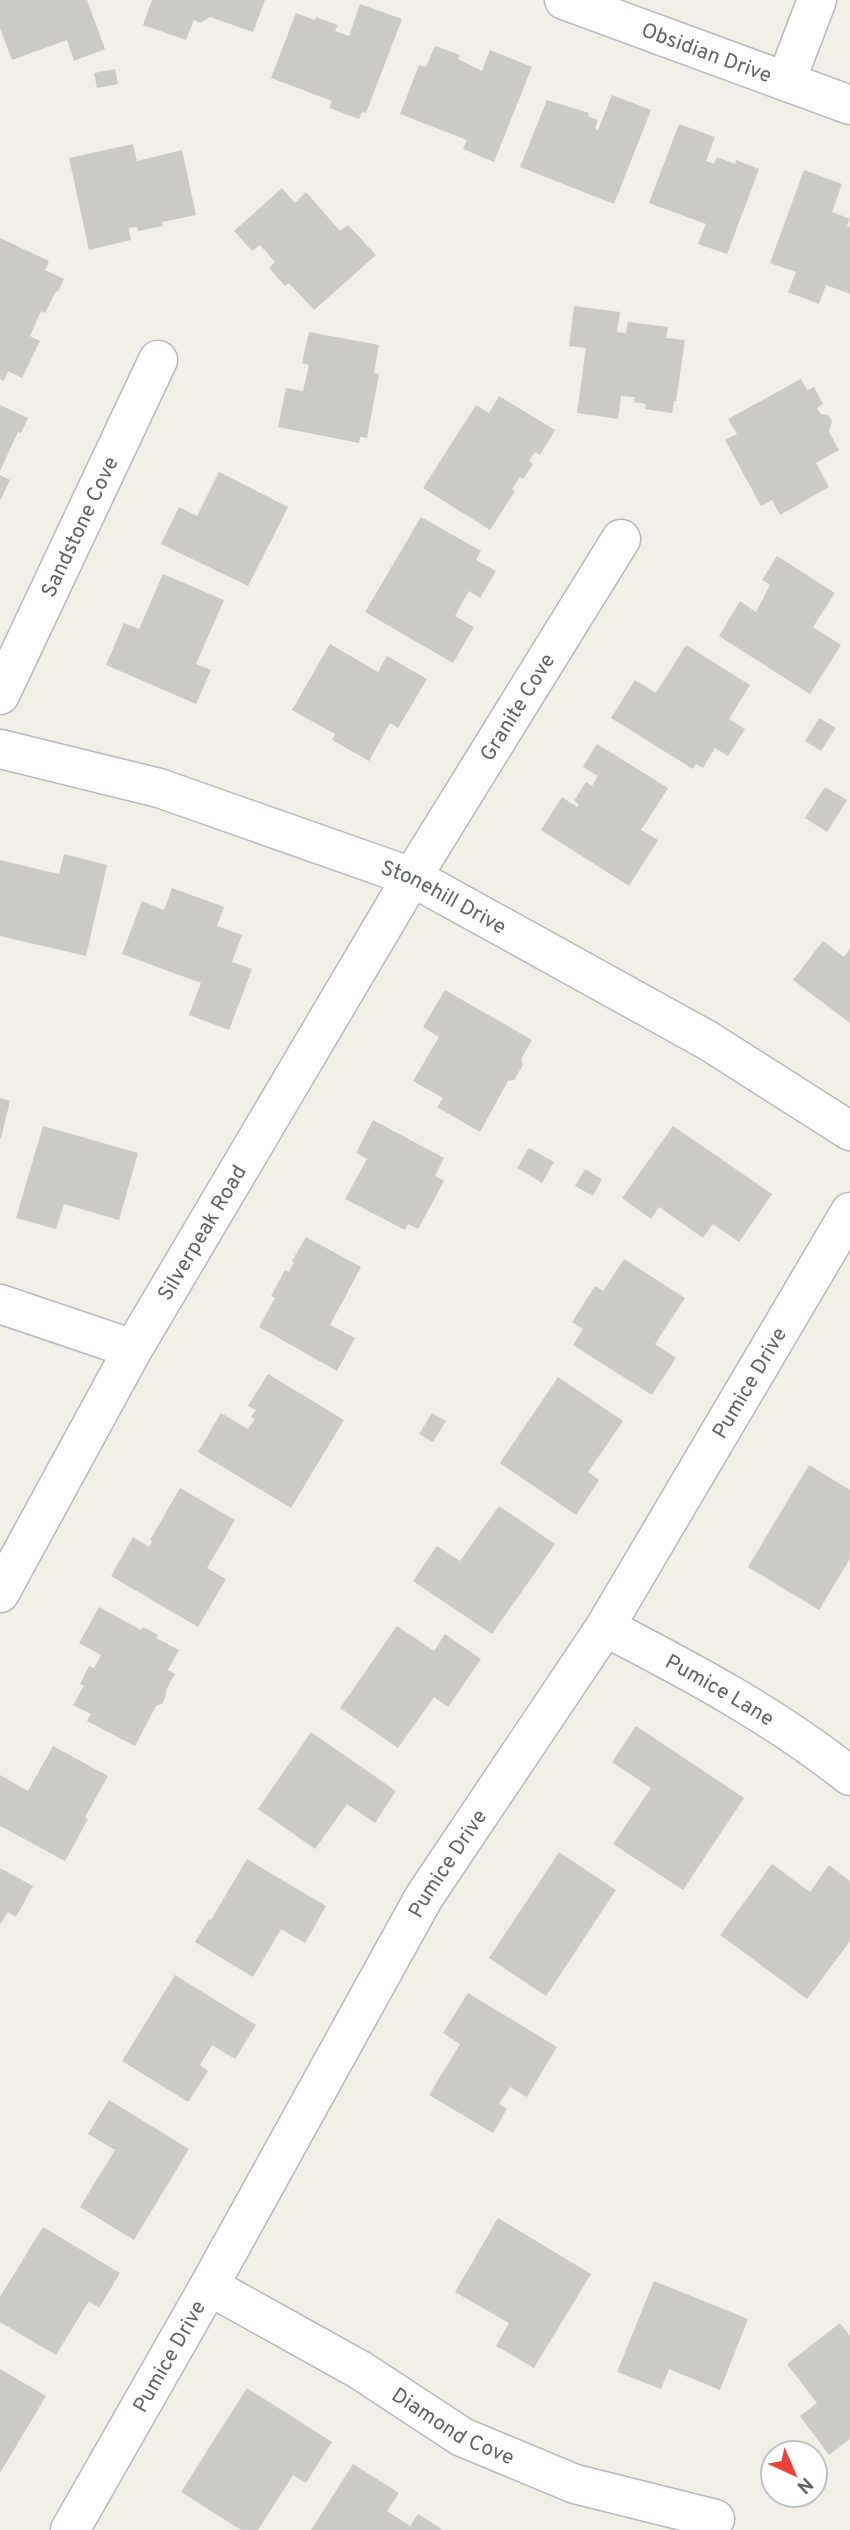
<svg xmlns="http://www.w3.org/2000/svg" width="850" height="2530" viewBox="0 0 850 2530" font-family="Overpass,sans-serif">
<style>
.building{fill:#cccac5}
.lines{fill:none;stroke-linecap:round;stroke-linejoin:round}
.minor-casing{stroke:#b5b8bc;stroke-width:41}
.minor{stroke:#fff;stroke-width:38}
.labels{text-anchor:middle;stroke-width:7;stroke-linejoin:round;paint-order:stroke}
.street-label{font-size:21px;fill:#5f6368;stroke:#fff}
</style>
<rect width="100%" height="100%" fill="#f1efe8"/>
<g class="building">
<polygon points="0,0 87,0 105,49 74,61 67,40 12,60 0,28"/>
<polygon points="152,0 265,0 253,32 210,17 200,23 194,20 186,40 143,25"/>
<polygon points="360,4 402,19 366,113 362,112 359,119 329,108 332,101 271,78 296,13 315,20 316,17 338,25 335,31 349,36"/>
<polygon points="435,46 460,55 458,59 482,71 490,50 532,67 494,162 463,149 467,140 400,114 419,65 426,67"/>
<polygon points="115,69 118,84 97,88 94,73"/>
<polygon points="612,95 651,110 614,204 520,167 547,100 589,113 588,116 598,120 595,128 598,130"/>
<polygon points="679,124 715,137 706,161 714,164 717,157 735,164 736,160 759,169 727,254 698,244 706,224 649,203"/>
<polygon points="133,144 137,161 182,150 196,215 162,222 163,226 138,231 137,227 129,228 131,240 89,250 69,158"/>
<polygon points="804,170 842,184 832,212 850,219 847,226 850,227 850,294 826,285 819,304 788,292 796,272 770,263"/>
<polygon points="282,188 295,203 306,192 340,231 348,225 376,255 314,310 289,283 285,286 269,268 275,262 260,245 252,251 234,231"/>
<polygon points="0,238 49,261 45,270 64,279 58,292 56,291 45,313 41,311 30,336 40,341 22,378 8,371 4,381 0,379"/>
<polygon points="574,306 620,312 617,332 626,333 628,322 668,327 666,338 685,340 676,401 674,401 672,413 645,409 646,404 634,402 635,397 621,396 618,419 577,413 586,348 569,346"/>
<polygon points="309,332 379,345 374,373 379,374 367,438 360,437 359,443 278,427 286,388 303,391 309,365 302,363"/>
<polygon points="801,379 807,390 814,387 823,404 817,408 821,414 828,415 832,421 829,432 839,450 816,463 829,487 780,515 772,500 761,506 725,440 737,434 728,419"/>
<polygon points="499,396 555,430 540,455 535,452 529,461 533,464 523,479 520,477 512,489 515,491 490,530 423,488 476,405 489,413"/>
<polygon points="0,405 28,418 21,433 18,432 0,471"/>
<polygon points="219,472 288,507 248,586 161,544 179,507 197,516"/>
<polygon points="0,475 10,480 0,501"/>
<polygon points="421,517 481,551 476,560 496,571 480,598 469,591 455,616 474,627 453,663 365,612"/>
<polygon points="777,556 835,593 813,627 841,645 810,694 719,636 740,601 756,612 770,585 762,580"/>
<polygon points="163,574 224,600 196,664 211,670 196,704 106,665 124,623 139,629"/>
<polygon points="330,644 378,672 387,656 427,679 398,728 390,723 369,761 332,740 335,734 292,710"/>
<polygon points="686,645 750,685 729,719 745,729 728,756 715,748 703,768 696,764 693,769 611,718 635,680 656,693"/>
<polygon points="819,718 836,728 821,751 805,741"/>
<polygon points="597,744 668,788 641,830 658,840 629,886 541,830 562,797 577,807 579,804 574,801 586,782 592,786 598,776 583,767"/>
<polygon points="825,787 847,800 827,832 805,818"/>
<polygon points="64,854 107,865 86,956 0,936 0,860 59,874"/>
<polygon points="172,888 224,907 217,926 242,935 232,962 252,969 229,1030 189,1015 201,983 122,954 142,901 164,910"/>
<polygon points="823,941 844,957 850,949 850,1023 793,980"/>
<polygon points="445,990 532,1040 521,1059 523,1065 514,1080 508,1081 480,1132 437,1107 443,1098 413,1081 439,1037 423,1027"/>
<polygon points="0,1098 10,1101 1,1138 0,1138"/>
<polygon points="373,1120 444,1158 435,1176 444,1181 418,1229 408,1224 405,1230 345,1199 367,1159 356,1153"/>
<polygon points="43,1126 138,1153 119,1220 64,1204 56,1229 16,1218"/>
<polygon points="673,1126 772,1194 739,1242 713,1224 703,1238 659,1207 651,1219 622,1198"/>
<polygon points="529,1148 554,1162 542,1183 517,1168"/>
<polygon points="585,1169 602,1179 593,1196 575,1186"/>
<polygon points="306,1237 361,1267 330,1325 355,1338 337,1371 259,1327 275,1298 271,1296 285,1270 289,1272 294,1263 292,1261"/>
<polygon points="624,1259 685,1298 655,1344 676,1358 652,1395 573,1345 583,1329 572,1322 595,1286 603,1291"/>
<polygon points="268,1374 344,1420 291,1508 198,1452 221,1413 248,1429 255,1419 251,1417 256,1410 248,1406"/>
<polygon points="558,1377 623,1421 588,1472 599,1480 576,1515 500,1463"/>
<polygon points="432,1413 446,1421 433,1442 419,1434"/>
<polygon points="809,1465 850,1490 850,1559 819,1610 748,1567"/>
<polygon points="180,1488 235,1520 207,1568 226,1579 198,1627 111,1576 133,1537 149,1547 152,1541 150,1540"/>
<polygon points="499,1506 555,1544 492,1634 413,1581 437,1546 460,1561"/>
<polygon points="99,1607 141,1630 143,1627 158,1635 156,1638 179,1650 168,1670 175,1674 166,1690 166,1696 162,1704 156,1706 135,1746 87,1721 91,1714 73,1705 84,1686 80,1684 89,1666 94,1668 101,1655 79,1643"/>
<polygon points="397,1626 434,1651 445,1634 481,1659 448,1707 434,1697 398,1748 340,1708"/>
<polygon points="636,1726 744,1798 683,1890 613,1844 651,1788 612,1762"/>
<polygon points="311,1732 396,1791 375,1823 347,1804 315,1849 258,1809"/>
<polygon points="53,1746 108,1776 85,1817 88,1819 65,1861 0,1826 0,1775 28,1791"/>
<polygon points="559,1852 616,1890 546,1996 489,1958"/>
<polygon points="247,1859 326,1906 305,1943 281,1929 253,1977 195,1942 209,1919 211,1920"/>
<polygon points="772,1864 810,1892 829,1865 850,1881 850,1941 807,1999 720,1935"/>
<polygon points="0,1868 33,1886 16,1917 8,1912 0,1925"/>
<polygon points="175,1975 256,2025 235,2059 212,2045 200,2065 208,2071 188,2102 122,2061"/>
<polygon points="468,1993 557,2047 527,2097 510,2087 499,2104 507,2109 493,2133 429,2095 460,2044 443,2033"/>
<polygon points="109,2100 189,2149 134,2240 80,2207 115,2150 88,2134"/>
<polygon points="498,2218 591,2274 534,2368 496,2346 509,2323 455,2292"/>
<polygon points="43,2227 120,2273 99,2308 89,2301 56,2355 0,2322 0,2297"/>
<polygon points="654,2281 748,2319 720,2390 669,2369 661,2389 617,2372"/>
<polygon points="840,2323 850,2336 850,2439 829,2455 800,2416 817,2403 787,2364"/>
<polygon points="0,2369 46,2396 0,2473"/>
<polygon points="247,2388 332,2442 306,2483 293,2475 258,2530 241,2530 181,2492"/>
<polygon points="353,2464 399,2493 387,2511 410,2526 418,2514 443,2530 311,2530"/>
</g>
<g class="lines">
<g class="minor-casing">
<g id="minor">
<path id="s1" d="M564 0 850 105"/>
<polyline points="786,81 817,0"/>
<path id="s2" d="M0 695 158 360"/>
<path id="s3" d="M0 749 159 788 412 877 707 1040 850 1131"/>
<polyline points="0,1304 133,1349"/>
<path id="s4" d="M0 1593 133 1349 412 877 621 539"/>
<path id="s5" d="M605 1627C690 1671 775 1716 850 1776"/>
<path id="s6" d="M209 2286 360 2370 462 2437 575 2484 715 2519"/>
<path id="s7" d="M70 2530 209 2286 424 1897 605 1627 850 1212"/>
</g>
</g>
<use href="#minor" class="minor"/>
</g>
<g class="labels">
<g class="street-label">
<text dy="7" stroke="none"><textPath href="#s1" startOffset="152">Obsidian Drive</textPath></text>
<text dy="7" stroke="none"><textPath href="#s2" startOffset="186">Sandstone Cove</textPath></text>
<text dy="7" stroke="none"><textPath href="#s4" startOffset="1026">Granite Cove</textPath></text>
<text dy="7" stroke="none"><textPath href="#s3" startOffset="469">Stonehill Drive</textPath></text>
<text dy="7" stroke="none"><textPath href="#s4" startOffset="413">Silverpeak Road</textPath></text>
<text dy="7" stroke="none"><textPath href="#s7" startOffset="1334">Pumice Drive</textPath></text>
<text dy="7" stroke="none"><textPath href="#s5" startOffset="131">Pumice Lane</textPath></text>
<text dy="7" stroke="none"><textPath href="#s7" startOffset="766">Pumice Drive</textPath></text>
<text dy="7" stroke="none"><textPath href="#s7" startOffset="200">Pumice Drive</textPath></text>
<text dy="7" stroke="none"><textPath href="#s6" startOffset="282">Diamond Cove</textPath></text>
</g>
</g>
<g transform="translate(794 2474) rotate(136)"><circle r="33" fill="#ffffff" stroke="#bfc1c3" stroke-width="2"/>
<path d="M0-5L12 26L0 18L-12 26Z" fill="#ea4335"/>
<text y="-10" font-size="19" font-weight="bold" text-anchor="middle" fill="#5f6368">N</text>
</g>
</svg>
